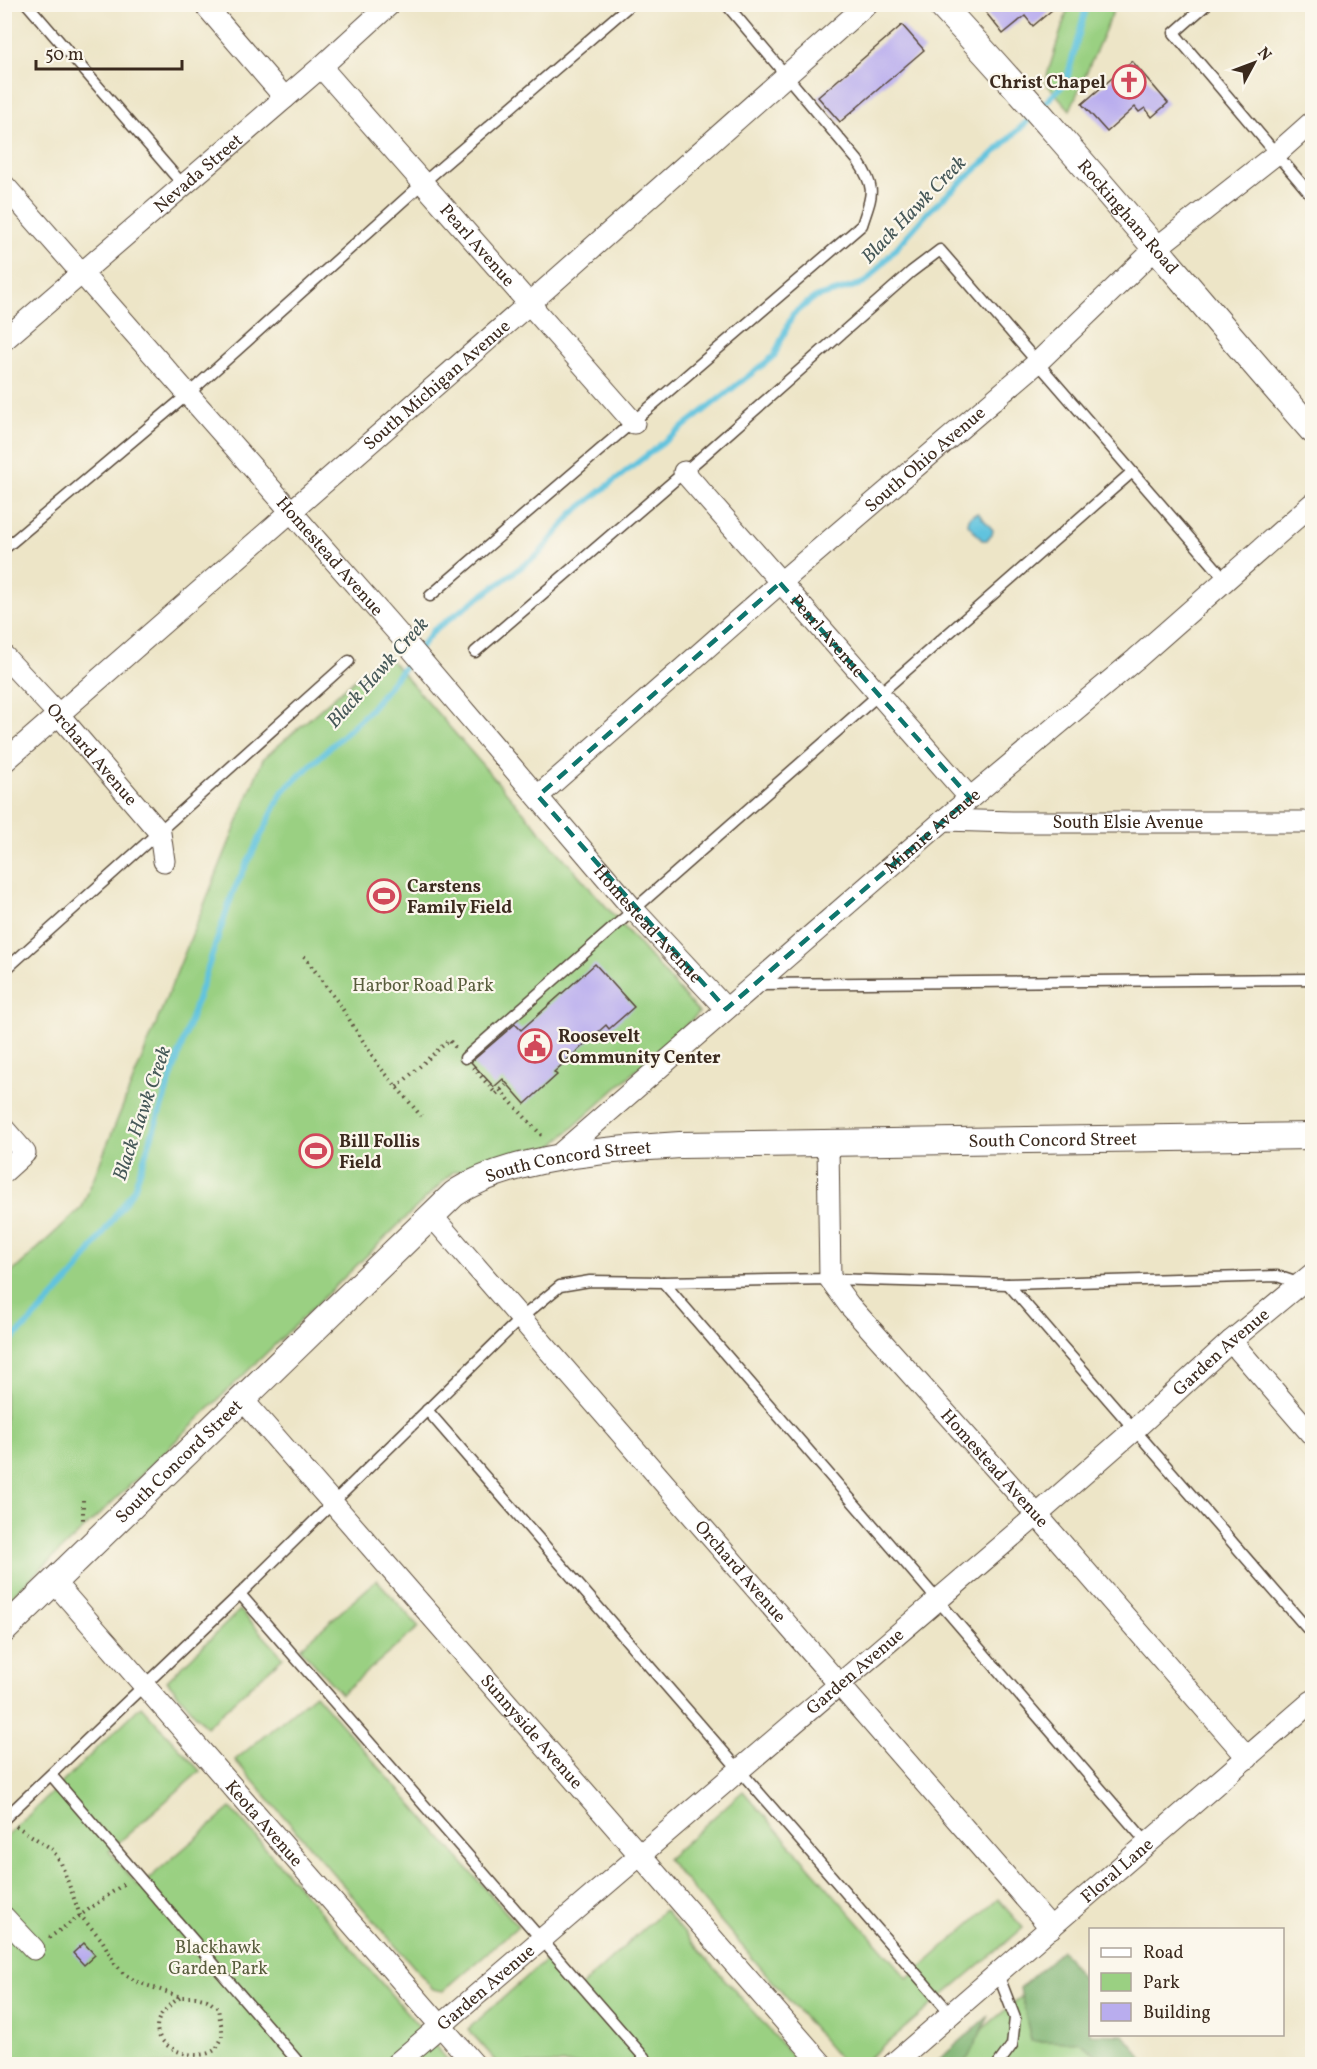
<svg xmlns="http://www.w3.org/2000/svg" width="1317" height="2069" viewBox="0 0 1317 2069" font-family="Vollkorn,serif">
<style>
.green{fill:#9ad082;stroke:#6a7d50;stroke-width:1.5}
.forest{fill:#7bb270;stroke:#5b6e47;stroke-width:1.5}
.water{fill:#60c3de;stroke:#4e767e;stroke-width:1.5}
.lines{fill:none;stroke-linecap:round;stroke-linejoin:round}
.stream{stroke:#60c3de;stroke-width:6}
.building{fill:#b9adee}
.service-casing{stroke:#564637;stroke-width:13}
.minor-casing{stroke:#564637;stroke-width:23}
.tertiary-casing{stroke:#564637;stroke-width:28}
.path{stroke:#564637;stroke-width:4;stroke-dasharray:1.5 4.5;stroke-linecap:butt}
.service{stroke:#fff;stroke-width:10}
.minor{stroke:#fff;stroke-width:21}
.tertiary{stroke:#fff;stroke-width:26}
.marked{fill:none;stroke:#0f766e;stroke-width:4.5;stroke-dasharray:12 8;stroke-linejoin:round}
.labels{text-anchor:middle;stroke-width:4.5;stroke-linejoin:round;paint-order:stroke}
.poi-label{font-size:18px;font-weight:bold;fill:#3b2a1e;stroke:#fbf7ec;text-anchor:start}
.street-label{font-size:18px;fill:#3b2a1e;stroke:#fbf7ec}
.park-label{font-size:18px;fill:#585c3c;stroke:#fbf7ec}
.water-label{font-size:20px;font-style:italic;fill:#465858;stroke:#fbf7ec}
</style>
<rect width="100%" height="100%" fill="#fbf7ec"/>
<filter id="ink" filterUnits="userSpaceOnUse"><feTurbulence type="fractalNoise" baseFrequency=".0167" numOctaves="2"/><feDisplacementMap in="SourceGraphic" scale="12" xChannelSelector="R" yChannelSelector="G"/><feConvolveMatrix kernelMatrix="1 2 1 2 8 2 1 2 1" color-interpolation-filters="sRGB"/></filter>
<filter id="wash" filterUnits="userSpaceOnUse"><feTurbulence type="fractalNoise" baseFrequency=".008" numOctaves="4" result="noise"/><feDisplacementMap in="SourceGraphic" scale="24" xChannelSelector="R" yChannelSelector="G"/><feGaussianBlur stdDeviation="1.35" result="paint"/><feColorMatrix in="noise" values="0 0 0 0 0 0 0 0 0 0 0 0 0 0 0 0 0 1.4 0 .05"/><feComposite in="paint" operator="in"/></filter>
<g filter="url(#wash)">
<rect width="100%" height="100%" fill="#ede5c7"/>
<g class="green">
<polygon points="1069,5 1116,5 1070,110 1045,82"/>
<polygon points="385,653 699,1013 547,1151 453,1172 121,1494 5,1602 5,1279 82,1207 263,759"/>
<polygon points="377,1580 419,1627 341,1694 300,1648"/>
<polygon points="240,1610 283,1657 206,1727 167,1681"/>
<polygon points="315,1694 518,1926 443,1991 433,1989 235,1760"/>
<polygon points="141,1706 200,1771 109,1851 139,1887 231,1808 451,2064 5,2064 5,1838"/>
<polygon points="743,1791 908,1979 998,1899 1023,1928 862,2064 844,2064 667,1859"/>
<polygon points="664,1910 799,2064 499,2064 468,2029 547,1959 576,1991"/>
<polygon points="1047,1975 1090,2034 1129,2064 941,2064"/>
</g>
<g class="forest">
<polygon points="1062,1950 1090,1989 1090,2034 1124,2035 1147,2064 1109,2064 1079,2042 1031,2041 1020,1988"/>
<polygon points="989,2016 965,2064 934,2064"/>
</g>
<polygon class="water" points="978,513 993,530 992,535 987,540 982,540 968,524 969,518 974,514"/>
<g class="lines">
<g class="stream">
<polyline points="1041,107 1066,82 1087,4"/>
<polyline points="4,1347 29,1323 73,1276 134,1189 233,892 283,791 368,712 434,630 539,554 574,512 774,356 793,314 814,298 865,283 930,210 993,154 1034,115"/>
</g>
</g>
<g id="blocks">
<g class="building">
<polygon points="979,4 1059,4 1033,26 1025,16 1003,34"/>
<polygon points="902,25 924,50 840,122 818,97"/>
<polygon points="1132,61 1168,103 1152,117 1145,108 1139,112 1135,107 1107,132 1082,104"/>
<polygon points="595,964 634,1007 609,1029 606,1025 554,1072 557,1075 525,1104 503,1079 494,1087 471,1062 515,1024 521,1030"/>
<polygon points="84,1943 95,1955 84,1965 73,1953"/>
</g>
</g>
</g>
<g filter="url(#ink)">
<use href="#blocks" fill-opacity="0" stroke="#564637" stroke-width="1.5"/>
<g class="lines">
<g class="service-casing">
<g id="service">
<polyline points="27,4 184,186"/>
<polyline points="1207,4 1174,33 1312,196"/>
<polyline points="4,549 187,395 424,182 631,4"/>
<path d="M430 596 862 225C872 194 877 190 858 161L726 4"/>
<polyline points="475,652 704,455 911,272 940,250 1226,580"/>
<polyline points="4,971 349,661"/>
<polyline points="758,984 1312,979"/>
<polyline points="465,1058 1131,473"/>
<polyline points="663,1282 830,1279 1008,1284 1277,1276 1301,1284"/>
<polyline points="1008,1284 1312,1634"/>
<polyline points="427,1410 951,2014"/>
<polyline points="240,1594 650,2064"/>
<polyline points="51,1775 300,2064"/>
<polyline points="4,1819 240,1594 521,1318 560,1286 590,1281 663,1282 1148,1844"/>
<polyline points="998,1974 1015,2018 1012,2045 998,2064"/>
</g>
</g>
<g class="minor-casing">
<g id="minor">
<polyline points="204,4 285,98"/>
<path id="s1" d="M321 67 634 423"/>
<path id="s2" d="M4 185 397 632 633 909 726 1009"/>
<path id="s3" d="M4 340 321 67 390 4"/>
<path id="s4" d="M684 472 970 798"/>
<path id="s5" d="M4 656 58 714 160 833 164 861"/>
<path id="s6" d="M4 762 530 303 867 4"/>
<path id="s7" d="M538 796 780 583 1037 363 1155 249 1276 154 1312 122"/>
<path id="s8" d="M944 820 1012 822H1312"/>
<polyline points="4,1129 25,1153 4,1172"/>
<path id="s9" d="M828 1144 830 1279 849 1305 1037 1515 1248 1758"/>
<path id="s10" d="M553 1160 944 820 1136 659 1312 504"/>
<path id="s11" d="M431 1215 1051 1928"/>
<polyline points="1231,1341 1312,1435"/>
<path id="s12" d="M242 1399 822 2064"/>
<path id="s13" d="M54 1582 474 2064"/>
<polyline points="4,1917 34,1949"/>
<path id="s14" d="M396 2064 1037 1515 1135 1429 1231 1341 1312 1274"/>
<path id="s15" d="M893 2064 1312 1701"/>
</g>
</g>
<g class="tertiary-casing">
<g id="tertiary">
<path id="s16" d="M940 4C1069 142 1188 289 1312 430"/>
<path id="s17" d="M4 1630 454 1194C510 1156 613 1149 680 1145L1312 1136"/>
</g>
</g>
<g class="path">
<polyline points="304,956 340,1005 379,1066 421,1116"/>
<polyline points="473,1067 496,1094 506,1085"/>
<polyline points="397,1087 449,1040 456,1048"/>
<polyline points="500,1090 544,1138"/>
<polyline points="83,1500 83,1523"/>
<path d="M16 1826 52 1849 61 1863 80 1915 102 1940 115 1964 123 1973 137 1982 181 1997H196L207 2000 218 2008C219 2017 223 2028 222 2036 222 2040 218 2045 216 2049 192 2069 120 2035 181 1997"/>
<polyline points="49,1938 125,1883"/>
</g>
<use href="#service" class="service"/>
<use href="#minor" class="minor"/>
<use href="#tertiary" class="tertiary"/>
</g>
</g>
<path class="marked" d="M780 583 970 798 726 1009 538 796Z"/>
<defs>
<g id="church-ring" transform="scale(1.725)"><circle r="9.5" fill="#fbf7ec" stroke="#d1495b" stroke-width="1.5"/><path d="M-1.2-6h2.4v3.5h3.3v2.4h-3.3V6h-2.4V-.1h-3.3v-2.4h3.3Z" fill="#d1495b"/></g>
<g id="stadium-ring" transform="scale(1.725)"><circle r="9.5" fill="#fbf7ec" stroke="#d1495b" stroke-width="1.5"/><path d="M0-5a6.5 5 0 1 0 0 10a6.5 5 0 1 0 0-10ZM-3.5-1.8h7v3.6h-7Z" fill="#d1495b"/></g>
<g id="civic-ring" transform="scale(1.725)"><circle r="9.5" fill="#fbf7ec" stroke="#d1495b" stroke-width="1.5"/><path d="M-.6-6.5H3V-4.5H.6V-3L4-1V1h2V6H-6V1h2V-1L-.6-3ZM-1.2 2.5V6h2.4V2.5Z" fill="#d1495b"/></g>
</defs>
<g fill-rule="evenodd">
<use href="#church-ring" x="1129" y="82"/>
<use href="#stadium-ring" x="384" y="896"/>
<use href="#civic-ring" x="535" y="1046"/>
<use href="#stadium-ring" x="316" y="1151"/>
</g>
<g class="labels">
<g class="poi-label">
<text x="1106" y="88" text-anchor="end">Christ Chapel</text>
<text x="407" y="892">Carstens<tspan x="407" dy="21">Family Field</tspan></text>
<text x="558" y="1042">Roosevelt<tspan x="558" dy="21">Community Center</tspan></text>
<text x="339" y="1147">Bill Follis<tspan x="339" dy="21">Field</tspan></text>
</g>
<g class="street-label">
<text dy="6" stroke="none"><textPath href="#s3" startOffset="256">Nevada Street</textPath></text>
<text dy="6" stroke="none"><textPath href="#s16" startOffset="284">Rockingham Road</textPath></text>
<text dy="6" stroke="none"><textPath href="#s1" startOffset="237">Pearl Avenue</textPath></text>
<text dy="6" stroke="none"><textPath href="#s6" startOffset="574">South Michigan Avenue</textPath></text>
<text dy="6" stroke="none"><textPath href="#s7" startOffset="513">South Ohio Avenue</textPath></text>
<text dy="6" stroke="none"><textPath href="#s2" startOffset="494">Homestead Avenue</textPath></text>
<text dy="6" stroke="none"><textPath href="#s4" startOffset="218">Pearl Avenue</textPath></text>
<text dy="6" stroke="none"><textPath href="#s5" startOffset="132">Orchard Avenue</textPath></text>
<text dy="6" stroke="none"><textPath href="#s8" startOffset="184">South Elsie Avenue</textPath></text>
<text dy="6" stroke="none"><textPath href="#s10" startOffset="502">Minnie Avenue</textPath></text>
<text dy="6" stroke="none"><textPath href="#s2" startOffset="980">Homestead Avenue</textPath></text>
<text dy="6" stroke="none"><textPath href="#s17" startOffset="1233">South Concord Street</textPath></text>
<text dy="6" stroke="none"><textPath href="#s17" startOffset="747">South Concord Street</textPath></text>
<text dy="6" stroke="none"><textPath href="#s14" startOffset="1090">Garden Avenue</textPath></text>
<text dy="6" stroke="none"><textPath href="#s17" startOffset="243">South Concord Street</textPath></text>
<text dy="6" stroke="none"><textPath href="#s9" startOffset="386">Homestead Avenue</textPath></text>
<text dy="6" stroke="none"><textPath href="#s11" startOffset="472">Orchard Avenue</textPath></text>
<text dy="6" stroke="none"><textPath href="#s14" startOffset="604">Garden Avenue</textPath></text>
<text dy="6" stroke="none"><textPath href="#s12" startOffset="441">Sunnyside Avenue</textPath></text>
<text dy="6" stroke="none"><textPath href="#s13" startOffset="320">Keota Avenue</textPath></text>
<text dy="6" stroke="none"><textPath href="#s15" startOffset="296">Floral Lane</textPath></text>
<text dy="6" stroke="none"><textPath href="#s14" startOffset="118">Garden Avenue</textPath></text>
</g>
<g class="park-label">
<text x="423" y="991">Harbor Road Park</text>
<text x="218" y="1953">Blackhawk<tspan x="218" dy="21">Garden Park</tspan></text>
</g>
<g class="water-label">
<text transform="translate(913 209) rotate(-46)" y="7">Black Hawk Creek</text>
<text transform="translate(377 672) rotate(-48)" y="7">Black Hawk Creek</text>
<text transform="translate(141 1113) rotate(-71)" y="7">Black Hawk Creek</text>
</g>
</g>
<rect width="1317" height="2069" fill="none" stroke="#fbf7ec" stroke-width="24"/>
<rect x="1089" y="1928" width="195" height="108" fill="#fbf7ec" stroke="#aea59a" stroke-width="1.5"/>
<rect x="1101" y="1948" width="30" height="9" fill="#ffffff" stroke="#aea59a" stroke-width="1.5"/>
<text x="1143" y="1958" font-size="18" fill="#3b2a1e">Road</text>
<rect x="1101" y="1973" width="30" height="18" fill="#9ad082" stroke="#aea59a" stroke-width="1.5"/>
<text x="1143" y="1988" font-size="18" fill="#3b2a1e">Park</text>
<rect x="1101" y="2003" width="30" height="18" fill="#b9adee" stroke="#aea59a" stroke-width="1.5"/>
<text x="1143" y="2018" font-size="18" fill="#3b2a1e">Building</text>
<g transform="translate(1254 63) rotate(49)" stroke="#fbf7ec" stroke-width="4.5" paint-order="stroke">
<path d="M0-4.5L10 22L0 15L-10 22Z" fill="#3b2a1e"/>
<text y="-9" font-size="16" font-weight="bold" text-anchor="middle" fill="#3b2a1e">N</text>
</g>
<path d="M36 60v9h146v-9" fill="none" stroke="#3b2a1e" stroke-width="3"/>
<text x="45" y="60" font-size="18" fill="#3b2a1e" stroke="#fbf7ec" stroke-width="4.5" paint-order="stroke">50 m</text>
</svg>
